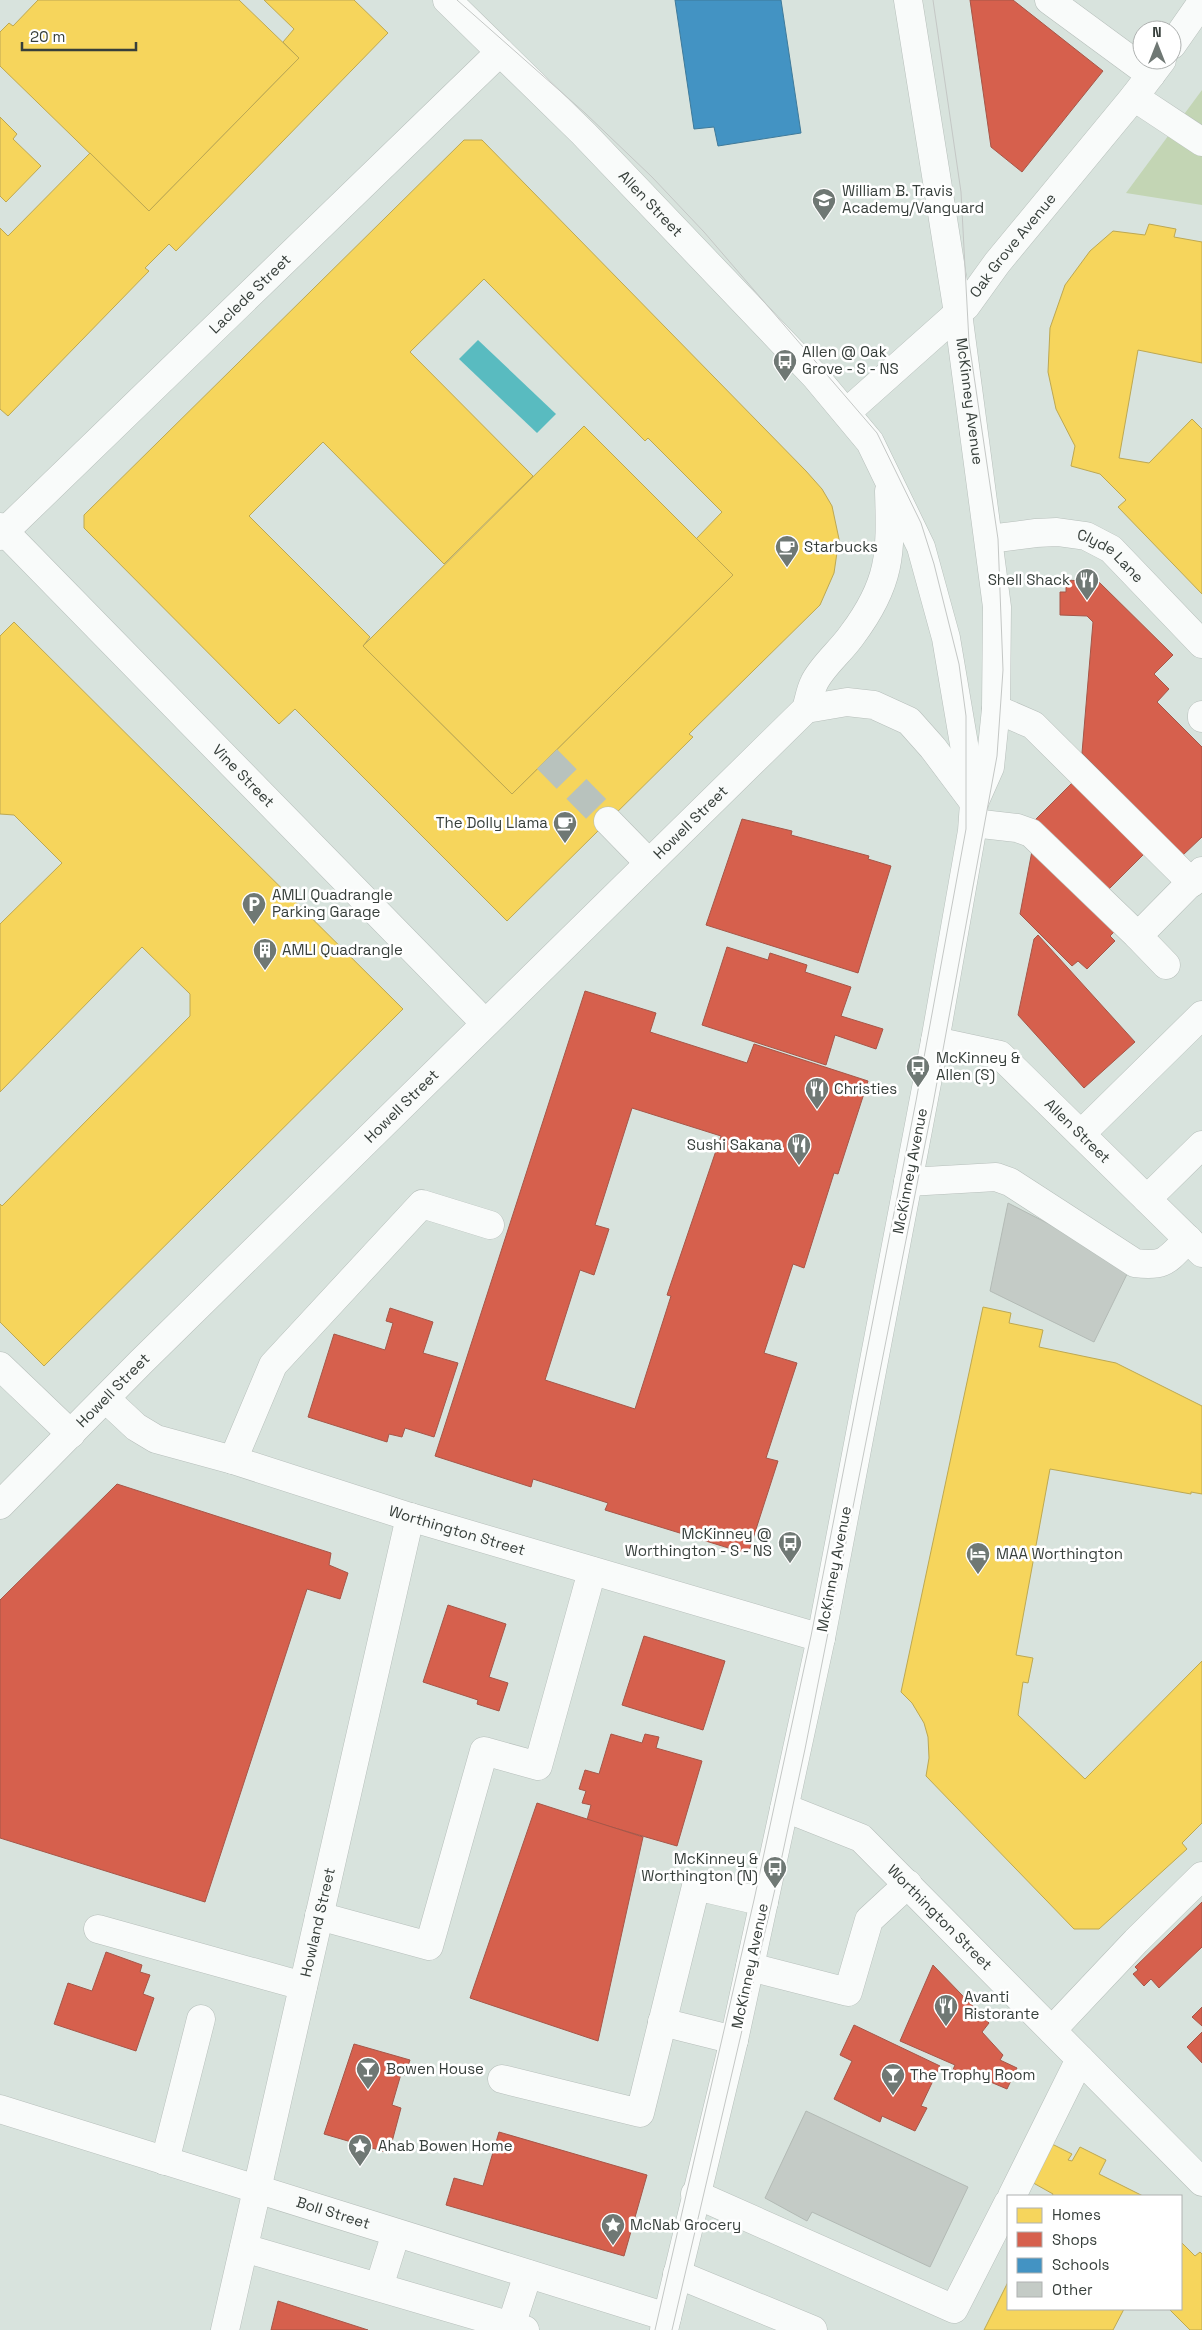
<svg xmlns="http://www.w3.org/2000/svg" width="1202" height="2330" viewBox="0 0 1202 2330" font-family="'Space Grotesk',sans-serif">
<style>
.green{fill:#c3d5b4}
.water{fill:#59bbc0}
.homes{fill:#f6d55c;stroke:#bda852;fill-rule:evenodd}
.shops{fill:#d6604d;stroke:#a65648;fill-rule:evenodd}
.schools{fill:#4393c3;stroke:#3f7a9a}
.building{fill:#c4cbc6;stroke:#b3bab5}
.lines{fill:none;stroke-linecap:round;stroke-linejoin:round}
.minor-tunnel{stroke:#b8c2bd;stroke-width:28;stroke-dasharray:28 14;stroke-linecap:butt}
.minor-casing{stroke:#b7bfbb;stroke-width:29}
.minor{stroke:#f9fbfa;stroke-width:28}
.tram{stroke:#c4c7c5;stroke-width:1}
.labels{text-anchor:middle;stroke-width:5;stroke-linejoin:round;paint-order:stroke}
.poi-label{font-size:15px;fill:#373f3b;stroke:#fff;text-anchor:start}
.street-label{font-size:15px;fill:#373f3b;stroke:#fff}
</style>
<rect width="100%" height="100%" fill="#d8e3dd"/>
<polygon class="green" points="1202,90 1202,205 1126,193"/>
<polygon class="water" points="478,340 556,414 537,433 459,359"/>
<g class="homes">
<polygon points="38,0 239,0 299,58 149,211 0,66 0,32 9,23 13,26"/>
<polygon points="264,0 354,0 388,33 176,251 169,244 145,268 149,271 8,416 0,409 0,228 8,236 90,153 149,211 299,58 283,42 294,29"/>
<polygon points="0,117 17,134 13,139 41,166 6,202 0,196"/>
<path d="M464 140H482L806 471 822 489 832 506 839 539 834 573 820 605 689 734 693 737 507 921 295 709 279 724 84 528V515ZM484 279 645 441 648 438 722 512 696 539 733 575 512 794 363 646 370 637 249 516 323 442 444 564 533 476 410 352Z"/>
<polygon points="1149,224 1176,229 1174,237 1202,242 1202,363 1138,350 1119,458 1149,463 1192,419 1202,429 1202,594 1118,507 1126,500 1100,474 1071,466 1075,446 1056,409 1048,372 1050,328 1065,285 1090,251 1113,231 1145,235"/>
<polygon points="584,426 733,575 512,794 363,646"/>
<polygon points="14,622 403,1009 44,1366 0,1322 0,1204 2,1206 190,1016 190,994 142,947 0,1092 0,924 62,863 14,815 0,814 0,636"/>
<polygon points="983,1307 1011,1313 1009,1323 1043,1330 1039,1347 1116,1363 1202,1406 1202,1494 1191,1492 1191,1494 1050,1469 1016,1655 1033,1658 1028,1683 1023,1682 1018,1715 1085,1779 1202,1661 1202,1823 1182,1843 1187,1849 1099,1929 1074,1929 926,1776 929,1758 928,1737 924,1723 912,1703 901,1692"/>
<polygon points="1048,2142 1072,2154 1068,2160 1072,2161 1080,2147 1106,2160 1099,2174 1143,2196 1052,2196 1053,2194 1028,2180"/>
<polygon points="1181,2242 1195,2256 1200,2252 1202,2254 1202,2330 1190,2330 1169,2309 1181,2309"/>
<polygon points="1008,2282 1008,2309 1124,2309 1113,2330 984,2330"/>
</g>
<g class="shops">
<polygon points="970,0 1013,0 1103,71 1022,172 991,147"/>
<polygon points="1066,580 1099,582 1173,655 1154,674 1169,689 1157,702 1202,747 1202,837 1183,855 1082,753 1093,622 1087,616 1060,615 1060,592 1066,592"/>
<polygon points="1075,780 1147,851 1102,896 1030,825"/>
<polygon points="742,819 792,831 791,835 869,856 868,859 891,866 858,973 706,925"/>
<polygon points="1032,851 1117,929 1110,936 1115,941 1087,969 1078,961 1072,966 1020,914"/>
<polygon points="1038,935 1135,1042 1084,1088 1018,1015 1034,939"/>
<polygon points="727,947 768,960 770,953 807,965 805,972 851,987 841,1016 883,1029 876,1049 835,1035 826,1065 702,1025"/>
<path d="M585 991 656 1013 650 1032 747 1063 754 1044 868 1081 838 1174 834 1173 804 1268 793 1264 764 1353 797 1363 766 1458 778 1461 748 1554 605 1510 608 1503 533 1479 531 1487 435 1456ZM632 1108 721 1136 667 1295 671 1296 635 1409 545 1380 580 1270 594 1275 609 1229 595 1225Z"/>
<polygon points="390,1308 433,1322 423,1353 458,1363 434,1437 405,1428 402,1437 389,1434 387,1442 308,1417 334,1334 385,1350 393,1323 386,1321"/>
<polygon points="117,1484 331,1553 329,1565 348,1573 340,1599 307,1589 205,1902 0,1838 0,1600"/>
<polygon points="448,1605 506,1624 489,1677 508,1683 499,1711 477,1704 478,1700 423,1682"/>
<polygon points="644,1636 725,1661 703,1730 622,1705"/>
<polygon points="611,1734 642,1743 645,1734 659,1737 656,1748 702,1761 677,1846 587,1820 591,1805 582,1803 586,1791 579,1789 585,1770 599,1774"/>
<polygon points="537,1803 643,1837 598,2041 470,1998"/>
<polygon points="1202,1902 1202,1947 1159,1988 1151,1979 1144,1986 1133,1974 1138,1970 1135,1967"/>
<polygon points="106,1952 142,1965 140,1972 150,1975 143,1994 154,1998 136,2051 54,2024 68,1983 92,1991"/>
<polygon points="933,1965 989,2023 982,2032 1003,2055 1000,2060 1017,2068 1007,2089 967,2072 963,2079 951,2074 955,2065 900,2041"/>
<polygon points="1202,2007 1202,2026 1192,2017"/>
<polygon points="854,2025 940,2066 921,2106 927,2108 915,2131 882,2116 880,2122 834,2099 852,2061 840,2055"/>
<polygon points="1202,2032 1202,2063 1187,2047"/>
<polygon points="354,2044 410,2060 405,2075 401,2074 392,2105 401,2108 389,2153 324,2134"/>
<polygon points="499,2132 647,2175 624,2256 446,2205 454,2178 483,2186"/>
<polygon points="278,2301 368,2330 271,2330"/>
</g>
<polygon class="schools" points="675,0 781,0 801,133 718,146 714,127 694,129"/>
<g class="building">
<polygon points="1008,1203 1131,1266 1094,1342 990,1291"/>
<polygon points="806,2111 968,2187 930,2267 812,2212 807,2221 765,2198"/>
</g>
<g class="lines">
<polyline class="minor-tunnel" points="547,759 608,821"/>
<g class="minor-casing">
<g id="minor">
<path id="s1" d="M447 0 584 134 815 376 870 442 921 547 946 638 974 803 972 831 935 1041 821 1638 734 2040 664 2330"/>
<path id="s2" d="M908 0 958 313 997 607 996 709 990 767 974 803"/>
<polyline points="1049,0 1151,75"/>
<polyline points="1172,45 1202,2"/>
<polyline points="1134,97 1202,142"/>
<path id="s3" d="M847 412 966 306 997 263 1134 97 1162 60"/>
<path id="s4" d="M0 527 485 1023"/>
<path id="s5" d="M0 536 500 52"/>
<path id="s6" d="M989 539 1036 533 1057 532 1086 536 1111 549 1202 644"/>
<polyline points="806,709 847,702 874,705 909,721 933,748 972,800"/>
<polyline points="996,709 1033,725 1192,883"/>
<polyline points="1202,715 1202,718"/>
<polyline points="608,821 649,863"/>
<polyline points="973,823 1017,828 1031,833 1138,936"/>
<polyline points="1166,965 1138,936 1202,871"/>
<path id="s7" d="M935 1041 1000 1055 1202 1253"/>
<polyline points="1081,1134 1202,1015"/>
<path d="M908 1182 996 1177 1010 1182 1135 1263C1166 1267 1167 1260 1188 1239"/>
<polyline points="1147,1199 1202,1145"/>
<polyline points="0,1366 71,1434"/>
<path id="s8" d="M106 1399 136 1427 156 1439 233 1460 410 1517 821 1638"/>
<polyline points="233,1460 273,1365 422,1204 490,1225"/>
<path id="s9" d="M0 1505 141 1362 806 709C809 700 810 691 814 683 822 666 841 651 852 635 891 583 891 554 889 491"/>
<path id="s10" d="M784 1810 793 1811 861 1838 1202 2182"/>
<polyline points="319,1916 429,1946 484,1751 538,1766 592,1571"/>
<polyline points="98,1929 303,1986"/>
<polyline points="750,1967 848,1992 869,1920 908,1884"/>
<polyline points="662,2022 734,2040"/>
<polyline points="1052,2030 1136,1941 1202,1876"/>
<polyline points="502,2079 640,2113 696,1886 764,1902"/>
<path id="s11" d="M0 2109 667 2317"/>
<polyline points="165,2161 201,2019"/>
<polyline points="695,2194 954,2309 1008,2203"/>
<polyline points="1012,2196 1080,2059"/>
<polyline points="244,2248 525,2330"/>
<polyline points="677,2274 813,2330"/>
<polyline points="379,2287 396,2233"/>
<polyline points="511,2326 528,2274"/>
<path id="s12" d="M225 2330 410 1517"/>
</g>
</g>
<use href="#minor" class="minor"/>
<g class="tram">
<polyline points="457,0 585,113 652,177 704,232 877,433 921,523 934,564 959,664 966,716 966,829 916,1101 811,1636 754,1900 655,2330"/>
<polyline points="672,2330 775,1889 805,1749 933,1104 997,756 1003,670 998,539 969,342 961,192 933,0"/>
</g>
</g>
<defs>
<g id="school-pin" transform="scale(1.25)"><path d="M0 17L-7.5 6A9.5 9.5 0 1 1 7.5 6Z" fill="#6f7874" stroke="#fff"/><path d="M0-5L7-2L0 1L-7-2ZM-4 1L0 2.5L4 1V4Q0 6-4 4Z" fill="#fff"/></g>
<g id="bus-pin" transform="scale(1.25)"><path d="M0 17L-7.5 6A9.5 9.5 0 1 1 7.5 6Z" fill="#6f7874" stroke="#fff"/><path d="M-5-6H5V4H4V6H2V4H-2V6H-4V4H-5ZM-3.5-4V0h7V-4ZM-3.5 1.2v1.5H-2V1.2ZM2 1.2v1.5H3.5V1.2Z" fill="#fff"/></g>
<g id="cafe-pin" transform="scale(1.25)"><path d="M0 17L-7.5 6A9.5 9.5 0 1 1 7.5 6Z" fill="#6f7874" stroke="#fff"/><path d="M-5.5-4.5H6V0H3Q3 3.5 0 3.5H-2.5Q-5.5 3.5-5.5 0ZM3-3.2v2h1.7v-2ZM-6 4.5H4V6H-6Z" fill="#fff"/></g>
<g id="restaurant-pin" transform="scale(1.25)"><path d="M0 17L-7.5 6A9.5 9.5 0 1 1 7.5 6Z" fill="#6f7874" stroke="#fff"/><path d="M-5-6h1v4h1v-4h1v4h1v-4h1v5L-1.5 .5V6h-2V.5L-5-1ZM5-6V6H3V1.5H1.5Q1.5-4 5-6Z" fill="#fff"/></g>
<g id="parking-pin" transform="scale(1.25)"><path d="M0 17L-7.5 6A9.5 9.5 0 1 1 7.5 6Z" fill="#6f7874" stroke="#fff"/><path d="M-3.5-5.5H1a3.5 3.5 0 0 1 0 7H-1V5.5H-3.5ZM-1-3.4V-.6H.8a1.4 1.4 0 0 0 0-2.8Z" fill="#fff"/></g>
<g id="building-pin" transform="scale(1.25)"><path d="M0 17L-7.5 6A9.5 9.5 0 1 1 7.5 6Z" fill="#6f7874" stroke="#fff"/><path d="M-4-6H4V6H1V3H-1V6H-4ZM-2.5-4.3h1.7v1.8h-1.7ZM.8-4.3h1.7v1.8H.8ZM-2.5-1h1.7V.8h-1.7ZM.8-1h1.7V.8H.8Z" fill="#fff"/></g>
<g id="hotel-pin" transform="scale(1.25)"><path d="M0 17L-7.5 6A9.5 9.5 0 1 1 7.5 6Z" fill="#6f7874" stroke="#fff"/><path d="M-6-4.5h1.5V1H6V5H4.5V3h-9V5H-6ZM-4 0a1.8 1.8 0 1 1 3.6 0ZM.5 0V-2.5h3Q6-2.5 6 0Z" fill="#fff"/></g>
<g id="bar-pin" transform="scale(1.25)"><path d="M0 17L-7.5 6A9.5 9.5 0 1 1 7.5 6Z" fill="#6f7874" stroke="#fff"/><path d="M-6-5H6L.8 .8V4.5H3.5V6h-7V4.5H-.8V.8Z" fill="#fff"/></g>
<g id="sight-pin" transform="scale(1.25)"><path d="M0 17L-7.5 6A9.5 9.5 0 1 1 7.5 6Z" fill="#6f7874" stroke="#fff"/><path d="M0-6L1.8-2.2L6-1.7L2.9 1.2L3.7 5.4L0 3.3L-3.7 5.4L-2.9 1.2L-6-1.7L-1.8-2.2Z" fill="#fff"/></g>
</defs>
<g fill-rule="evenodd">
<use href="#school-pin" x="824" y="200"/>
<use href="#bus-pin" x="785" y="361"/>
<use href="#cafe-pin" x="787" y="547"/>
<use href="#restaurant-pin" x="1087" y="580"/>
<use href="#cafe-pin" x="565" y="823"/>
<use href="#parking-pin" x="254" y="904"/>
<use href="#building-pin" x="265" y="950"/>
<use href="#bus-pin" x="918" y="1067"/>
<use href="#restaurant-pin" x="817" y="1089"/>
<use href="#restaurant-pin" x="799" y="1145"/>
<use href="#bus-pin" x="790" y="1543"/>
<use href="#hotel-pin" x="978" y="1554"/>
<use href="#bus-pin" x="775" y="1868"/>
<use href="#restaurant-pin" x="946" y="2006"/>
<use href="#bar-pin" x="368" y="2069"/>
<use href="#bar-pin" x="893" y="2075"/>
<use href="#sight-pin" x="360" y="2146"/>
<use href="#sight-pin" x="613" y="2225"/>
</g>
<g class="labels">
<g class="poi-label">
<text x="842" y="196">William B. Travis<tspan x="842" dy="17">Academy/Vanguard</tspan></text>
<text x="802" y="357">Allen @ Oak<tspan x="802" dy="17">Grove - S - NS</tspan></text>
<text x="804" y="552">Starbucks</text>
<text x="1070" y="585" text-anchor="end">Shell Shack</text>
<text x="548" y="828" text-anchor="end">The Dolly Llama</text>
<text x="272" y="900">AMLI Quadrangle<tspan x="272" dy="17">Parking Garage</tspan></text>
<text x="282" y="955">AMLI Quadrangle</text>
<text x="936" y="1063">McKinney &amp;<tspan x="936" dy="17">Allen (S)</tspan></text>
<text x="834" y="1094">Christies</text>
<text x="782" y="1150" text-anchor="end">Sushi Sakana</text>
<text x="772" y="1539" text-anchor="end">McKinney @<tspan x="772" dy="17">Worthington - S - NS</tspan></text>
<text x="996" y="1559">MAA Worthington</text>
<text x="758" y="1864" text-anchor="end">McKinney &amp;<tspan x="758" dy="17">Worthington (N)</tspan></text>
<text x="964" y="2002">Avanti<tspan x="964" dy="17">Ristorante</tspan></text>
<text x="386" y="2074">Bowen House</text>
<text x="910" y="2080">The Trophy Room</text>
<text x="378" y="2151">Ahab Bowen Home</text>
<text x="630" y="2230">McNab Grocery</text>
</g>
<g class="street-label">
<text dy="5" stroke="none"><textPath href="#s1" startOffset="288">Allen Street</textPath></text>
<text dy="5" stroke="none"><textPath href="#s3" startOffset="236">Oak Grove Avenue</textPath></text>
<text dy="5" stroke="none"><textPath href="#s5" startOffset="348">Laclede Street</textPath></text>
<text dy="5" stroke="none"><textPath href="#s2" startOffset="406">McKinney Avenue</textPath></text>
<text dy="5" stroke="none"><textPath href="#s6" startOffset="129">Clyde Lane</textPath></text>
<text dy="5" stroke="none"><textPath href="#s4" startOffset="348">Vine Street</textPath></text>
<text dy="5" stroke="none"><textPath href="#s9" startOffset="971">Howell Street</textPath></text>
<text dy="5" stroke="none"><textPath href="#s9" startOffset="566">Howell Street</textPath></text>
<text dy="5" stroke="none"><textPath href="#s7" startOffset="175">Allen Street</textPath></text>
<text transform="translate(910 1171) rotate(-79)" y="5">McKinney Avenue</text>
<text dy="5" stroke="none"><textPath href="#s9" startOffset="161">Howell Street</textPath></text>
<text dy="5" stroke="none"><textPath href="#s8" startOffset="379">Worthington Street</textPath></text>
<text transform="translate(834 1569) rotate(-79)" y="5">McKinney Avenue</text>
<text dy="5" stroke="none"><textPath href="#s10" startOffset="194">Worthington Street</textPath></text>
<text dy="5" stroke="none"><textPath href="#s12" startOffset="418">Howland Street</textPath></text>
<text transform="translate(750 1966) rotate(-78)" y="5">McKinney Avenue</text>
<text dy="5" stroke="none"><textPath href="#s11" startOffset="349">Boll Street</textPath></text>
</g>
</g>
<rect x="1007" y="2195" width="175" height="115" fill="#ffffff" stroke="#afb2b1"/>
<rect x="1017" y="2208" width="25" height="15" fill="#f6d55c" stroke="#afb2b1"/>
<text x="1052" y="2220" font-size="15" fill="#373f3b">Homes</text>
<rect x="1017" y="2232" width="25" height="15" fill="#d6604d" stroke="#afb2b1"/>
<text x="1052" y="2245" font-size="15" fill="#373f3b">Shops</text>
<rect x="1017" y="2258" width="25" height="15" fill="#4393c3" stroke="#afb2b1"/>
<text x="1052" y="2270" font-size="15" fill="#373f3b">Schools</text>
<rect x="1017" y="2282" width="25" height="15" fill="#c4cbc6" stroke="#afb2b1"/>
<text x="1052" y="2295" font-size="15" fill="#373f3b">Other</text>
<g transform="translate(1157 45)"><circle r="24" fill="#ffffff" stroke="#afb2b1"/>
<path d="M0-4L9 19L0 12L-9 19Z" fill="#6f7874"/>
<text y="-8" font-size="14" font-weight="bold" text-anchor="middle" fill="#373f3b">N</text>
</g>
<path d="M22 42v8h114v-8" fill="none" stroke="#373f3b" stroke-width="2.5"/>
<text x="30" y="42" font-size="15" fill="#373f3b" stroke="#ffffff" stroke-width="4" paint-order="stroke">20 m</text>
</svg>
